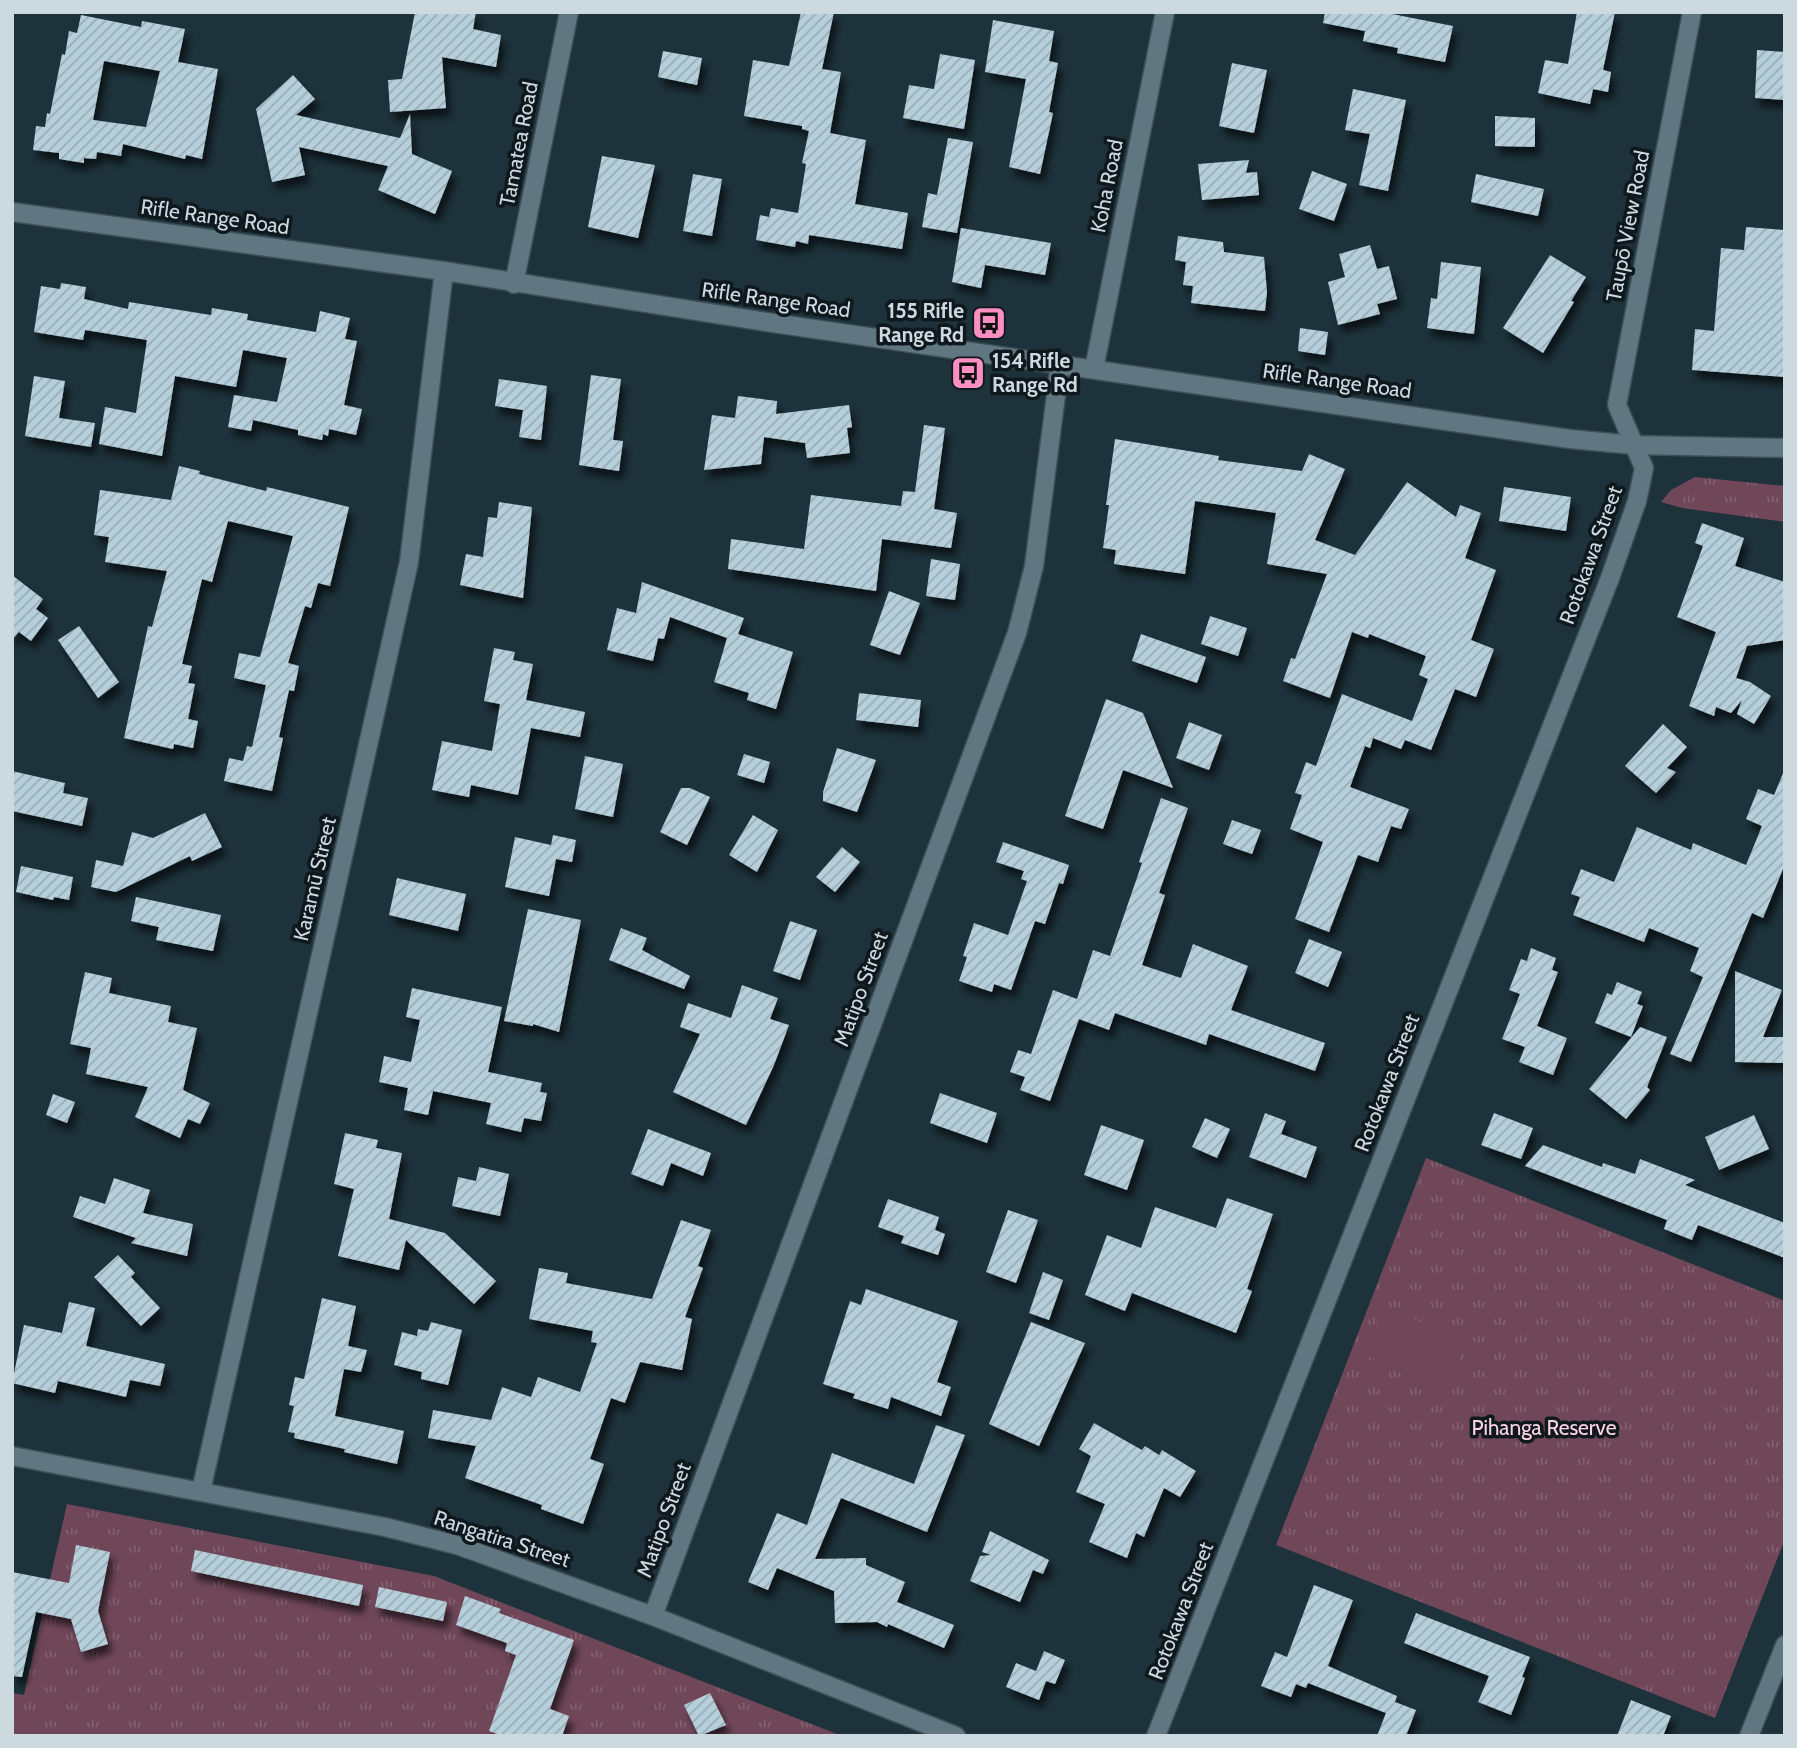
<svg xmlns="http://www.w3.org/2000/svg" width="1797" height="1748" viewBox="0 0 1797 1748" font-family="Cabin,sans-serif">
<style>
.grass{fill:url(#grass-tufts)}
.pitch{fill:#704759}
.building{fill:url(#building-hatch);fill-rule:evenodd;filter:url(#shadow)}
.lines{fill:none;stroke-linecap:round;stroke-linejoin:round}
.minor-casing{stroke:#3d4f57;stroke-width:21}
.minor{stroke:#607781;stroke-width:18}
.labels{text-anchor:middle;stroke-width:7;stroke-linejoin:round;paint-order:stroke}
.street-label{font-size:21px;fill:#ccd9df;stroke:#0f181c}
.poi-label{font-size:21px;font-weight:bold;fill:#ccd9df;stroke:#0f181c;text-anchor:end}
.park-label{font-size:21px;fill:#fbd2e3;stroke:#0f181c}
</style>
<defs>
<pattern id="grass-tufts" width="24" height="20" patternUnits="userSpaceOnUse" patternTransform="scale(1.75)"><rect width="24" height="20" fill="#704759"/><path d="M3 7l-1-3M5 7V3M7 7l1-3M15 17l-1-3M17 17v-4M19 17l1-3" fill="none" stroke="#836170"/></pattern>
<pattern id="building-hatch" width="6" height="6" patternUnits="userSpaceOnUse" patternTransform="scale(1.75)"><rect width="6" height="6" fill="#b6cfdb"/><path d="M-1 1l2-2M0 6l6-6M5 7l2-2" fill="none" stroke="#98acb5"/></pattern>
<filter id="shadow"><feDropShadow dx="4.5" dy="8" stdDeviation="3.5" flood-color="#0009"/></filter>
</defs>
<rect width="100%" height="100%" fill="#1d323b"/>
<g class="grass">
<polygon points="1695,477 1785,486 1785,522 1682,508 1661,502 1671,490"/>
<polygon points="1426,1158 1785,1301 1785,1539 1715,1718 1276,1545"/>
<polygon points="67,1504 434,1576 842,1736 12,1736 12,1693 24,1695"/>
</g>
<polygon class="pitch" points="1383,1308 1460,1336 1462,1354 1445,1384 1366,1356 1375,1340 1380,1309"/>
<g class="building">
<polygon points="415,12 476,12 473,29 501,35 496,67 442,57 446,108 390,112 388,80 402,79"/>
<polygon points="801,12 834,12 822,69 841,72 830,133 866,140 855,204 908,213 902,249 809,235 808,244 796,241 795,247 756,240 760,215 769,217 771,208 798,213 806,164 802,163 809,131 802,129 802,126 744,116 753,60 789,66"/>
<polygon points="1325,12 1382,12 1453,26 1445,62 1397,53 1398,48 1363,41 1365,31 1323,23"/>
<polygon points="1577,12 1615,12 1603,70 1611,72 1608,92 1593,89 1590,104 1538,93 1545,60 1568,64"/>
<path d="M81 15 141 27 142 21 185 29 178 62 218 69 202 159 186 155 185 159 123 144 121 156 97 152 96 159 84 158V163L59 159V153L33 150 36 126 45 127 47 113 50 114 62 54 65 55 69 31 77 33ZM104 61 160 71 146 127 93 120Z"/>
<polygon points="993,20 1054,31 1049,61 1058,63 1049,112 1053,113 1040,174 1009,167 1026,79 985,72"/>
<polygon points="1757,50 1785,52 1785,100 1755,98"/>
<polygon points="663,51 702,58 697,85 658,77"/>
<polygon points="940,54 975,60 964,129 903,118 909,85 934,89"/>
<polygon points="1232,63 1267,70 1254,133 1219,126"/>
<polygon points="293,75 315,99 296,115 400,138 410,114 412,154 452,171 435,214 378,190 388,166 299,147 305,175 272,182 256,109"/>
<polygon points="1353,89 1406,100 1388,191 1359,185 1370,134 1345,130"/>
<polygon points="1495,116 1535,118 1535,147 1495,146"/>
<polygon points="948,138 973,142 957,233 922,227 928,193 937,195"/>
<polygon points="602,156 655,165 638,238 588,227"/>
<polygon points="1249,160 1246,173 1257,172 1259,195 1202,200 1198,164"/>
<polygon points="1312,171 1347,184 1334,221 1299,209"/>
<polygon points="693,174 722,179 712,236 683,231"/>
<polygon points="1476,174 1544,189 1538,216 1471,202"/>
<polygon points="1746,227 1785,230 1785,377 1692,370 1695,329 1714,331 1721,248 1744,250"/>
<polygon points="961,228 1051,243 1045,275 985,265 981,288 952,282"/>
<polygon points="1178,236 1223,242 1224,252 1264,257 1267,292 1265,311 1191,303 1193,286 1183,285 1186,262 1175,260"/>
<polygon points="1370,245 1377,269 1389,266 1397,299 1377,304 1380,314 1338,325 1328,282 1345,277 1339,254"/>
<polygon points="1550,255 1586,277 1571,301 1574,302 1543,353 1503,328"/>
<polygon points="1441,262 1481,267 1474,334 1427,328 1431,298 1437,299"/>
<polygon points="61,283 86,287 84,299 128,309 129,302 211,315 212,308 248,314 247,320 316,332 320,311 350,318 345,339 357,341 344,405 362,409 356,435 329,429 328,436 323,434 322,440 298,435 298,430 253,420 251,431 228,427 234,395 277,402 287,358 243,350 236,387 175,376 162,456 99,444 105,407 136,413 147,340 85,330 83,340 34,332 41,286 60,289"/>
<polygon points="1300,328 1328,332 1325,355 1298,351"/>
<polygon points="591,375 621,379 613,440 623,441 619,471 579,465"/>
<polygon points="34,376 65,381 59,418 95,423 91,447 25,436"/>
<polygon points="499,379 547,386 541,440 519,437 523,410 495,406"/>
<polygon points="738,396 777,401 776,414 849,405 852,427 847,428 850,453 807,458 805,443 764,437 761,464 704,470 712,415 735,418"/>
<polygon points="924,425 945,428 934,509 957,513 951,548 882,539 876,591 728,569 731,539 804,549 811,495 901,506 903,491 915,492"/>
<polygon points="1115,439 1219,456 1218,460 1302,471 1309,454 1345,469 1315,540 1355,555 1407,482 1456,517 1460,505 1481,513 1465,558 1496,570 1471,640 1494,649 1476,697 1455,689 1431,750 1405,740 1401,749 1373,738 1370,748 1365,746 1350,787 1409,809 1401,829 1391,826 1378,862 1358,855 1329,932 1295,919 1323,842 1290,829 1302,795 1295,793 1306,762 1316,766 1342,694 1412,721 1428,679 1419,675 1426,656 1369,634 1368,638 1352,632 1330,698 1283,681 1291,658 1295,659 1327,574 1267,564 1276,513 1195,501 1185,574 1114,564 1116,550 1103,548 1109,505 1106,505"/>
<polygon points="179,466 200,471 199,474 266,491 267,487 349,507 330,586 318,583 311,608 305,606 288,663 299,666 294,691 289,690 279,737 283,738 272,791 224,781 229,758 243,761 247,746 252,747 266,685 234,678 239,653 260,657 293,536 228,521 212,582 202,579 182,664 192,666 188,683 195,684 188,719 198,721 193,748 174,744 173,749 124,738 148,626 152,627 167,571 105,562 109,537 94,535 100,490 171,500"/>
<polygon points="1504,487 1571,497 1566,531 1499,521"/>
<polygon points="499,502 532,507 523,598 460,585 466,554 483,557 488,517 497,518"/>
<polygon points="1702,523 1744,538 1735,566 1785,582 1785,640 1747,646 1736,678 1750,682 1771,696 1754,724 1737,714 1742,700 1731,713 1716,707 1714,716 1689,706 1716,632 1677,617 1703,546 1695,543"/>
<polygon points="931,559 960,564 955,600 926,596"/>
<polygon points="12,575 43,599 36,609 48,618 31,641 19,632 12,640"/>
<polygon points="642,582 744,618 738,634 793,652 776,709 747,700 749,693 714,682 727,638 670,617 664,639 658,638 653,661 607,650 617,608 636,613"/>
<polygon points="889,591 920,603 900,655 870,645"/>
<polygon points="1210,616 1247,628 1238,656 1201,644"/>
<polygon points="79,626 119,682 98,698 58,640"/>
<polygon points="1141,634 1206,657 1197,683 1132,661"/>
<polygon points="494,648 515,652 513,660 533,664 526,700 585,712 580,737 531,728 518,795 471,785 469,797 432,790 442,741 492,751 500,704 484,701"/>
<polygon points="859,693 921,700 918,727 856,720"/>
<polygon points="1106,699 1143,713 1173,788 1123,770 1103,829 1065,816"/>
<polygon points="1189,722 1222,735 1209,770 1176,758"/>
<polygon points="1663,724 1687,747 1667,768 1676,772 1656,793 1625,766"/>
<polygon points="837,748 876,760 857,812 823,801 823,792"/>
<polygon points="744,754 770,762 764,783 737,775"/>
<polygon points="585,756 623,764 613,817 575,809"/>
<polygon points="12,771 65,783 63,793 88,798 82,826 12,811"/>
<polygon points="1784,771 1785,864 1763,918 1752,913 1691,1062 1670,1054 1703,977 1690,971 1699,948 1649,928 1644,942 1573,915 1580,897 1571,894 1581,869 1614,882 1637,827 1691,850 1693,843 1746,865 1762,826 1746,819 1758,789 1774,795"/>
<polygon points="681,788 690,788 710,797 687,845 660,832"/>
<polygon points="1161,798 1188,808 1159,893 1165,895 1142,965 1181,978 1193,944 1248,966 1231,1010 1325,1043 1315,1071 1209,1034 1206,1045 1115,1013 1109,1030 1079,1019 1050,1101 1020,1090 1025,1077 1010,1072 1018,1050 1031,1054 1053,990 1077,999 1093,950 1110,956 1142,863 1139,862"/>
<polygon points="205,813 222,847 192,861 190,856 116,892 91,887 96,860 123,866 132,832 153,838"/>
<polygon points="753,815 778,830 757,872 729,855"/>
<polygon points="1232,820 1261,830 1252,854 1223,844"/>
<polygon points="553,835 576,840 572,862 556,859 549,896 505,887 515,837 551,845"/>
<polygon points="1003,842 1069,865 1063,884 1059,883 1045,924 1035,921 1011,990 994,984 992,992 959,981 967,957 963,956 974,923 1008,935 1027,881 1021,879 1024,871 996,862"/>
<polygon points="842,847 860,862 835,892 816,877"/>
<polygon points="21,866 73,877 69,900 54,897 53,900 16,892"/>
<polygon points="397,878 466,894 458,931 389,915"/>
<polygon points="136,897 221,915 213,951 156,940 159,927 131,921"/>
<polygon points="528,909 581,920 559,1032 533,1024 533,1026 504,1021"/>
<polygon points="790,921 817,930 800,980 773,971"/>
<polygon points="621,928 647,938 642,950 690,976 684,989 609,960"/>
<polygon points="1309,939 1342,952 1328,987 1295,973"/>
<polygon points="1531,948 1556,958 1552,970 1558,972 1537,1026 1567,1038 1553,1075 1519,1062 1525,1047 1502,1039 1520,994 1509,990 1521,959 1527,961"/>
<polygon points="1735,971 1782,990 1763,1037 1785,1037 1785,1063 1735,1062"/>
<polygon points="85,972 112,978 109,993 171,1006 168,1022 197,1028 183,1090 210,1103 200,1124 188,1119 180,1138 135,1117 148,1087 86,1074 91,1048 70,1044"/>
<polygon points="1617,982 1642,992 1637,1004 1643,1006 1631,1037 1595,1023 1607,993 1612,995"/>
<polygon points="742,985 778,998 770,1019 789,1025 774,1065 746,1125 673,1092 700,1034 680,1027 688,1003 731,1018"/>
<polygon points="412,988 502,1007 488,1072 542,1083 540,1092 547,1093 541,1121 524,1118 521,1132 486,1124 491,1103 433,1091 428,1115 404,1110 408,1088 379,1082 384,1056 411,1062 420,1020 406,1017"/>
<polygon points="1640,1027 1667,1037 1647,1087 1650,1090 1626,1119 1589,1089"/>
<polygon points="940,1093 997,1113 987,1143 930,1123"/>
<polygon points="53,1094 75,1102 67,1123 46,1115"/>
<polygon points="1265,1113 1286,1121 1281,1134 1317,1147 1306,1178 1249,1157"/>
<polygon points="1494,1113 1533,1128 1521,1159 1481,1145"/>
<polygon points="1754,1115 1769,1149 1719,1170 1705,1137"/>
<polygon points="1205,1118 1230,1129 1217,1158 1192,1147"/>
<polygon points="1101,1125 1144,1140 1127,1190 1084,1175"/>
<polygon points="648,1129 711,1153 703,1176 671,1163 663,1186 631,1174"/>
<polygon points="345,1133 378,1140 376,1148 402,1153 389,1219 445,1233 496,1281 474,1304 406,1240 399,1270 338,1256 354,1189 334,1184"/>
<polygon points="1543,1145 1602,1167 1603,1163 1635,1174 1640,1159 1695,1180 1685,1185 1785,1223 1785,1258 1698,1225 1692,1240 1664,1229 1667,1220 1525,1166"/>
<polygon points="479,1167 509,1174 500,1216 452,1206 458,1177 476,1181"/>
<polygon points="114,1178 150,1190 143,1213 193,1224 187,1256 131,1243 136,1238 73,1217 80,1196 105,1204"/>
<polygon points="1227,1198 1273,1214 1247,1289 1252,1291 1236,1333 1132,1293 1125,1311 1085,1295 1107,1235 1141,1248 1155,1207 1216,1228"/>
<polygon points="888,1199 939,1217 935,1230 945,1234 938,1255 901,1243 904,1236 878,1227"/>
<polygon points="1008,1210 1038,1220 1016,1283 986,1272"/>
<polygon points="681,1220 711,1230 698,1266 703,1268 685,1317 692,1319 682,1370 640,1362 625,1403 611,1398 590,1459 604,1464 583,1524 541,1509 542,1505 465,1478 476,1446 428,1438 433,1410 491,1420 502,1387 531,1397 538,1377 580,1392 597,1343 591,1342 593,1331 529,1319 539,1268 568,1273 566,1283 652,1299"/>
<polygon points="118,1255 135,1273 131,1277 160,1308 141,1326 94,1277"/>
<polygon points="1043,1272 1063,1280 1049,1320 1029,1313"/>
<polygon points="866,1289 958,1321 937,1382 951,1387 941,1416 891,1397 888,1409 853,1398 855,1394 823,1384 850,1301 861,1305"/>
<polygon points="322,1298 356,1306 348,1346 367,1350 361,1372 344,1369 335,1416 404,1431 397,1464 344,1452 345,1449 294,1438 295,1433 288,1432 294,1406 289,1405 295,1377 304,1379"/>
<polygon points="69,1302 95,1308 86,1346 165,1364 160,1386 130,1380 126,1397 58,1381 55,1393 12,1383 24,1325 62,1333"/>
<polygon points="431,1322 462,1330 448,1385 421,1379 422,1372 394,1365 402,1332 417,1336 418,1329 428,1331"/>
<polygon points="1031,1322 1085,1343 1039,1446 989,1424"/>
<polygon points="1094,1423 1142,1450 1145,1446 1159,1455 1162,1450 1196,1471 1180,1497 1164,1488 1144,1537 1136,1533 1127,1558 1089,1542 1105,1504 1076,1492 1091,1456 1079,1449"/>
<polygon points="936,1425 965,1435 927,1532 841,1498 815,1559 866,1558 866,1565 905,1582 897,1602 954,1625 944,1648 888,1624 887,1627 877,1622 835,1623 834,1591 777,1568 768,1590 748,1582 777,1513 807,1525 832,1453 914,1484"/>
<polygon points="990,1531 1049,1560 1043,1574 1033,1570 1020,1602 970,1581 980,1556 991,1555 982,1552"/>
<polygon points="76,1545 110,1552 98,1611 108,1644 81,1652 71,1619 36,1612 22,1677 12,1676 12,1572 69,1583"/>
<polygon points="195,1550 363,1585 359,1606 191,1571"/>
<polygon points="1314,1585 1353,1600 1328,1666 1397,1696 1395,1702 1416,1710 1406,1736 1377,1736 1386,1713 1308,1683 1306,1688 1296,1684 1291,1697 1261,1686 1275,1652 1287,1657"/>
<polygon points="379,1587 447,1602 443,1621 375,1607"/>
<polygon points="465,1596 501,1609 499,1613 574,1640 550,1709 569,1716 562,1736 503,1736 489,1731 516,1655 505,1651 507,1643 456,1625"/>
<polygon points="1416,1613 1530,1657 1522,1677 1525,1678 1511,1715 1478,1702 1489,1676 1404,1643"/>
<polygon points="1044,1651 1065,1660 1055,1684 1046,1681 1039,1700 1006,1687 1016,1663 1036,1671"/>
<polygon points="710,1693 726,1725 699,1736 684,1705"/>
<polygon points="1631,1700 1671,1716 1663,1736 1617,1736"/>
</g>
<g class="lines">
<g class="minor-casing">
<g id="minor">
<polyline points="12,212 444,271 766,322 1570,439 1634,445 1785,448"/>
<polyline points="514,284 569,12"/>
<polyline points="1094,369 1165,12"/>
<polyline points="12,1456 385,1527 457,1545 653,1616 956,1736"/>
<polyline points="201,1491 409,562 444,271"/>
<polyline points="653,1616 1017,633 1034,566 1060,364"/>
<polyline points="1156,1736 1610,578 1637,501 1644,468 1617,405 1692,12"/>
<polyline points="1749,1736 1785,1645"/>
</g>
</g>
<use href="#minor" class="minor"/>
</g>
<defs>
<g id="bus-square" transform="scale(1.75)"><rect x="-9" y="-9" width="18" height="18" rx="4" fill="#fc8fc2" stroke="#0f181c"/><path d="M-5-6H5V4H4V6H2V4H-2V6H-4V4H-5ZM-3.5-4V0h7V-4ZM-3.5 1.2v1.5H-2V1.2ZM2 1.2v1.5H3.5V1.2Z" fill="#111"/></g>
</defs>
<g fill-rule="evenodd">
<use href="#bus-square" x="989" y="323"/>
<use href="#bus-square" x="968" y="373"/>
</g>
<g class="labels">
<g class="street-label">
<text transform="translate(519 144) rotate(-79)" y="7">Tamatea Road</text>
<text transform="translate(1107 186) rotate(-79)" y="7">Koha Road</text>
<text transform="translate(215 217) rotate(8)" y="7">Rifle Range Road</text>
<text transform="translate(1628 226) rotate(-79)" y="7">Taupō View Road</text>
<text transform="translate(776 300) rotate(8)" y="7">Rifle Range Road</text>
<text transform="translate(1337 381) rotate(8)" y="7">Rifle Range Road</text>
<text transform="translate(1591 555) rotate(-70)" y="7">Rotokawa Street</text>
<text transform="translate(315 879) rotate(-77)" y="7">Karamū Street</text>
<text transform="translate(861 989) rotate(-70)" y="7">Matipo Street</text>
<text transform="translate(1387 1083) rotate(-69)" y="7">Rotokawa Street</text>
<text transform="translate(664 1520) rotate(-70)" y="7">Matipo Street</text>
<text transform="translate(502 1539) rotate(18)" y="7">Rangatira Street</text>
<text transform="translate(1181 1611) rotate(-69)" y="7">Rotokawa Street</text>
</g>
<g class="poi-label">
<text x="964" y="318">155 Rifle<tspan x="964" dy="24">Range Rd</tspan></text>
<text x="992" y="368" text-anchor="start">154 Rifle<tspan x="992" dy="24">Range Rd</tspan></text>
</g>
<g class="park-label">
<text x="1544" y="1435">Pihanga Reserve</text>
</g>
</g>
<rect width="1797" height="1748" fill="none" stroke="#ccd9df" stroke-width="28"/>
</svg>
